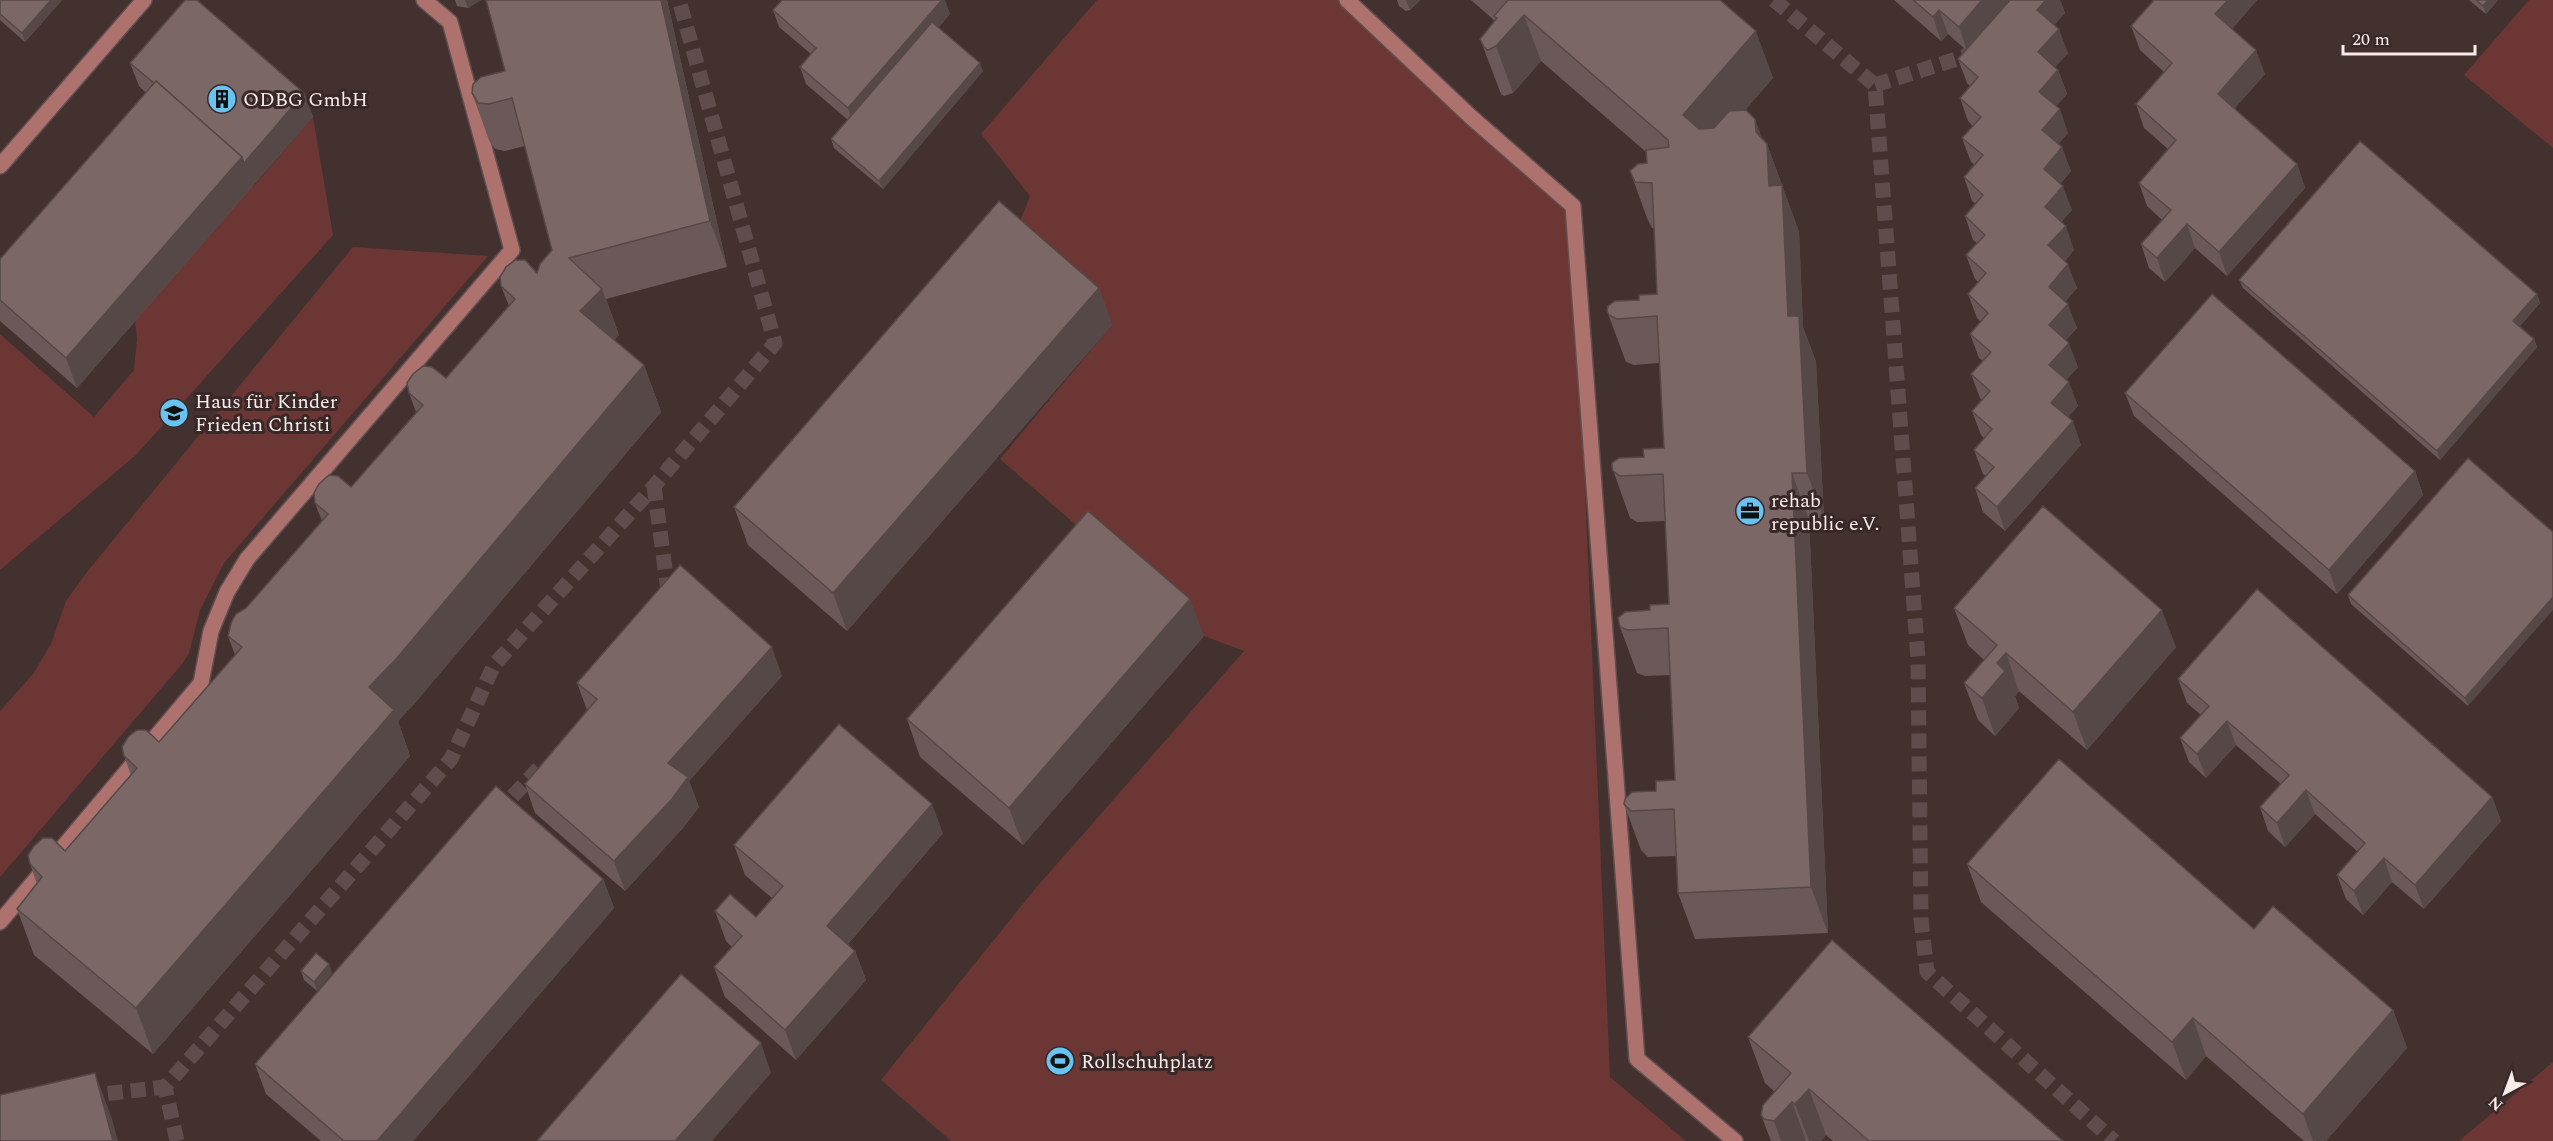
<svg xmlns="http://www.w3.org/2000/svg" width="2553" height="1141" viewBox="0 0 2553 1141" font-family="Spectral,serif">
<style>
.green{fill:#6c3635}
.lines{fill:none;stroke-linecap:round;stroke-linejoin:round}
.minor-tunnel{stroke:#5e4d4c;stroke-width:15;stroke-dasharray:15 8;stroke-linecap:butt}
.minor-casing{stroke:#604f4e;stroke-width:18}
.minor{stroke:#ad716e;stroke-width:15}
.wall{fill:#6a5958}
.shaded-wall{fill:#564847}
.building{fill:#7b6766;stroke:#564847;stroke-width:1.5}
.labels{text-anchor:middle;stroke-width:6;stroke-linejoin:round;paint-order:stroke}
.poi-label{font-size:20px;fill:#f8eceb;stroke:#382827;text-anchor:start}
</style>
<rect width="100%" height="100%" fill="#433130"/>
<g class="green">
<polygon points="1097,0 1352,0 1573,206 1610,1077 1686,1141 951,1141 881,1080 1035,889 1244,651 1204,636 1000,459 1112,325 1013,239 1030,196 981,134"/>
<polygon points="2529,0 2553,0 2553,148 2464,75"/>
<polygon points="313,117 333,235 136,455 0,570 0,334 94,417 134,370 137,339 132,288 219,184 253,187"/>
<polygon points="353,247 488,256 224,563 200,610 189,653 183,663 0,877 0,711 33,674 51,644 66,601 87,572"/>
<polygon points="2553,1062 2553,1141 2459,1141"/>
</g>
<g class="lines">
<g class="minor-tunnel">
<polyline points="1774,0 1875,85 1918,659 1921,919 1927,972 2114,1141"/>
<polyline points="1875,85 1966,56 1975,47"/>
<polyline points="654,486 669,598"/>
<polyline points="497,813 542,765"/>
<polyline points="85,1096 165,1087"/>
<polyline points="177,1141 165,1087 451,759 494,665 654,486 775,343 679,0"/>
</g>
<g class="minor-casing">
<g id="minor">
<polyline points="1347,0 1471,117 1573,206 1637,1059 1735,1141"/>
<polyline points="0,166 144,0"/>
<polyline points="0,922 201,683 211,631 227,592 247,559 512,250 450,22 424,0"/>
</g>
</g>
<use href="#minor" class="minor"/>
</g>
<g class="wall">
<polygon points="0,0 62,0 25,42 0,20"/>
<polygon points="455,0 481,0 468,8 457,6"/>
<polygon points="486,0 667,0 727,267 606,299 619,335 614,340 644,365 661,412 414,704 398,721 410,756 153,1054 34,955 17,909 37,884 30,864 65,851 131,775 124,756 159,742 235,655 228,636 246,608 322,521 315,503 351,487 416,412 409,393 446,378 509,306 501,286 537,273 552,250 525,146 505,151 495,149 489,140 472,93 505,71"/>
<polygon points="1397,0 1420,0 1410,10 1406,11 1399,6"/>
<polygon points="1471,0 1720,0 1773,78 1745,110 1762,139 1767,144 1799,232 1803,327 1816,362 1824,519 1809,520 1828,933 1695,939 1678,893 1676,856 1648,857 1641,850 1624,804 1656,791 1675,780 1671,675 1645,676 1637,673 1620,627 1650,610 1669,604 1666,521 1637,522 1630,518 1612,467 1644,457 1664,448 1659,363 1634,365 1626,362 1607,311 1657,294 1654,228 1652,228 1647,218 1630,171 1647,163 1646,152 1541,61 1513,93 1504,96 1501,94 1480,39 1495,21"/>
<polygon points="1894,0 2060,0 2065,13 2054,25 2068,53 2055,67 2058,70 2067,94 2056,106 2068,133 2058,144 2071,171 2060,184 2072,210 2061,222 2074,250 2065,261 2077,288 2065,302 2077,328 2066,340 2078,367 2066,380 2078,406 2068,417 2081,445 2005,531 1983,512 1975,488 1986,476 1983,474 1974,450 1984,438 1981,435 1972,411 1982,400 1980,398 1971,374 1983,361 1979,358 1970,334 1981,322 1977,318 1968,294 1978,282 1975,279 1966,255 1977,243 1973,240 1965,216 1976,204 1972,201 1964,177 1975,165 1971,162 1962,138 1973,126 1968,121 1960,98 1970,86 1967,83 1958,59 1966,50 1948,34 1941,41"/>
<polygon points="2154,0 2257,0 2232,29 2265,74 2234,109 2297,164 2305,188 2227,276 2195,248 2165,282 2149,268 2141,244 2162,220 2147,206 2139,183 2168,149 2144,128 2136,104 2164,72 2140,50 2131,26"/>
<polygon points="2469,0 2498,0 2486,14"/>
<polygon points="773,10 950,14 938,28 983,71 883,189 834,148 831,139 848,120 806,84 800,67 811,54 779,27"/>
<polygon points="130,63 304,93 313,117 77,388 0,321 0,300 146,93 139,86"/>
<polygon points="2239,280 2537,294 2540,303 2520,326 2534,339 2537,347 2440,460 2243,288"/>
<polygon points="1099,288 1112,325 847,631 748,545 734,507"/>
<polygon points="2125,393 2415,471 2423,495 2337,594 2134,416"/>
<polygon points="2468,458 2468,706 2351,604 2348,595"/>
<polygon points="1954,608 2176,647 2087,750 2019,691 2015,696 2019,708 1995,736 1978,720 1964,683 1984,660 1968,645"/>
<polygon points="1204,636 1023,845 920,757 907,719"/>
<polygon points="782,676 689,781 699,807 683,828 625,891 535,813 525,784 587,710 577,683"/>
<polygon points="2178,679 2492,797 2501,821 2424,909 2392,882 2363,915 2346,899 2337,875 2358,852 2315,814 2285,847 2268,831 2260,807 2281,784 2236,745 2206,778 2189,762 2180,738 2201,715 2187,703"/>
<polygon points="943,833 848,944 855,951 866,980 796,1060 725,997 714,967 732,947 726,941 715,911 756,917 772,898 745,875 734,845"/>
<polygon points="1967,864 2254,929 2393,1010 2407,1048 2326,1141 2304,1141 2206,1056 2186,1080 1981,902"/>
<polygon points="603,879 614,908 413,1141 321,1141 266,1094 255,1064"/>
<polygon points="301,971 332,973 317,991 304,980"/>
<polygon points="1748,1037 2063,1141 1833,1141 1826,1135 1821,1141 1771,1141 1761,1115 1775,1092 1765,1083"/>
</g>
<g class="shaded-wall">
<polygon points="51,0 62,0 25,42 22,33"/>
<polygon points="465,0 481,0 468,8"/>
<polygon points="661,0 667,0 727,267 710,221"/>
<polygon points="942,0 945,0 950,14 854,125 848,108"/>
<polygon points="1406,0 1420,0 1410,10"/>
<polygon points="1982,0 2012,0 1967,51 1959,27"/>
<polygon points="2046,0 2060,0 2065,13 2046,34 2037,10"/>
<polygon points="2228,0 2257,0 2224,38 2215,14"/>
<polygon points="2488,0 2498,0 2486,14 2483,6"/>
<polygon points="1939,10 1948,34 1941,41 1933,17"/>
<polygon points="1524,15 1541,61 1513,93 1496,46"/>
<polygon points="2059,29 2068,53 2047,76 2038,52"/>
<polygon points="1756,31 1773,78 1700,162 1683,115"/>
<polygon points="2256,50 2265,74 2226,118 2218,94"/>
<polygon points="980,63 983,71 883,189 879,181"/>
<polygon points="2058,70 2067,94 2048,115 2039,92"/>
<polygon points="304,93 313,117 77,388 66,358 242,157"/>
<polygon points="2060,109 2068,133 2050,153 2042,130"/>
<polygon points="1755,119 1768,154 1767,144 1799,232 1803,327 1816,362 1824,519 1807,473 1788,316 1769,186 1756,132"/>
<polygon points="2062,147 2071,171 2052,192 2044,169"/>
<polygon points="2297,164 2305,188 2227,276 2219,252"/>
<polygon points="2063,186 2072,210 2053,231 2045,207"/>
<polygon points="2187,224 2195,248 2165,282 2157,258"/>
<polygon points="2066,226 2074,250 2057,269 2048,245"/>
<polygon points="2068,264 2077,288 2057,311 2049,287"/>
<polygon points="1099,288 1112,325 847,631 833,593"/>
<polygon points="602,289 619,335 597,357 580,311"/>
<polygon points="2537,294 2540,303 2517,329 2513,321"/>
<polygon points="2068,304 2077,328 2057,349 2049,325"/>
<polygon points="2534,339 2537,347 2440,460 2437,451"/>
<polygon points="2069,343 2078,367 2058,389 2049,365"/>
<polygon points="644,365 661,412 414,704 398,721 410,756 153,1054 136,1008 369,687"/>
<polygon points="2069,382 2078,406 2060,426 2051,403"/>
<polygon points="2073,421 2081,445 2005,531 1997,507"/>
<polygon points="2415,471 2423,495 2337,594 2329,570"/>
<polygon points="1792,473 1809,520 1828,933 1811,887"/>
<polygon points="2553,597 2553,610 2468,706 2465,698"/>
<polygon points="1190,599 1204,636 1023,845 1009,808"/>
<polygon points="2162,610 2176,647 2087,750 2073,712"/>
<polygon points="772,647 782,676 689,781 699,807 683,828 625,891 614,861 668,763"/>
<polygon points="2006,653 2019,691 2015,696 2019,708 1995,736 1982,698 1997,663"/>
<polygon points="2227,721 2236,745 2206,778 2197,754"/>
<polygon points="2306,790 2315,814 2285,847 2277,823"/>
<polygon points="2492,797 2501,821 2424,909 2415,885"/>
<polygon points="932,804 943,833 838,955 827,926"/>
<polygon points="2384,858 2392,882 2363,915 2354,891"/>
<polygon points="603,879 614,908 413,1141 377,1141"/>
<polygon points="855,951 866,980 796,1060 785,1030"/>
<polygon points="329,964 332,973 317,991 314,982"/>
<polygon points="2393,1010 2407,1048 2326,1141 2313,1141 2303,1114"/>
<polygon points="2193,1018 2206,1056 2186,1080 2172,1042"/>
<polygon points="761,1043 771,1073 712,1141 675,1141"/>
<polygon points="95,1073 112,1119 118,1141 113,1141"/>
<polygon points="1809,1089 1826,1135 1821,1141 1809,1141 1795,1104"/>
<polygon points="1792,1102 1806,1141 1781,1141 1774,1121"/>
</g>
<g class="building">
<polygon points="0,0 51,0 22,33 0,14"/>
<polygon points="185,0 197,0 304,93 244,163 242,157 156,81 154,83 130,63"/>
<polygon points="486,0 661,0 710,221 569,258 602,289 580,311 644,365 397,658 369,687 394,710 136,1008 17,909 42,877 30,864 28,855 34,846 43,838 52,838 65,851 137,768 124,756 122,747 128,737 137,730 146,730 159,742 242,647 228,636 231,623 236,614 246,608 328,514 315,503 314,493 319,484 329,475 338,476 351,487 423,405 409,393 407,383 413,374 423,366 432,367 446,378 515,299 501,286 500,277 506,267 515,260 525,260 537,273 540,264 552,250 512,98 489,104 478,103 472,93 473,84 481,77 505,71"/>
<polygon points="782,0 942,0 848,108 800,67 816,48 773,10"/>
<polygon points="1508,0 1720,0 1756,31 1683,115 1699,129 1714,128 1729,111 1746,110 1755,119 1756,132 1767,144 1769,186 1782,185 1788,316 1799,316 1807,473 1792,473 1811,887 1678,893 1674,809 1631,811 1624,804 1625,799 1632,792 1656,791 1656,781 1675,780 1668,628 1628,630 1620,627 1618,618 1625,612 1650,610 1650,605 1669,604 1663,474 1620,476 1613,471 1612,467 1612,463 1619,458 1644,457 1643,449 1664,448 1657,316 1617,319 1609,315 1607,311 1608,306 1615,301 1639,300 1639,295 1657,294 1652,183 1635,182 1630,171 1638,164 1647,163 1646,150 1669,147 1668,140 1524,15 1496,46 1488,50 1484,47 1480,39 1497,18 1494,16"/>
<polygon points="1913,0 1982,0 1959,27 1939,10 1933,17"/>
<polygon points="2010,0 2046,0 2037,10 2059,29 2038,52 2058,70 2039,92 2060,109 2042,130 2062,147 2044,169 2063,186 2045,207 2066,226 2048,245 2068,264 2049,287 2068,304 2049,325 2069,343 2049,365 2069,382 2051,403 2073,421 1997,507 1975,488 1994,467 1974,450 1992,429 1972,411 1990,391 1971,374 1991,352 1970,334 1988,313 1968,294 1986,273 1966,255 1985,235 1965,216 1983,195 1964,177 1983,155 1962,138 1981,117 1960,98 1978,77 1958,59"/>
<polygon points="2154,0 2228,0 2215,14 2256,50 2218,94 2297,164 2219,252 2187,224 2157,258 2141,244 2171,210 2139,183 2176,140 2136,104 2172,63 2131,26"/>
<polygon points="2476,0 2488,0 2483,6"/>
<polygon points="932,22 980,63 879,181 831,139"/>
<polygon points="156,81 242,157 66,358 0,300 0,259"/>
<polygon points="2360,141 2537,294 2513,321 2534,339 2437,451 2239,280"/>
<polygon points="999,201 1099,288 833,593 734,507"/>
<polygon points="2212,294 2415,471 2329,570 2125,393"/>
<polygon points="2468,458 2553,532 2553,597 2465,698 2348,595"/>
<polygon points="2043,506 2162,610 2073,712 2006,653 1997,663 2005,671 1982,698 1964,683 1997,645 1954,608"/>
<polygon points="1088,511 1190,599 1009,808 907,719"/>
<polygon points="680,565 772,647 668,763 688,777 672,799 614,861 525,784 597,699 577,683"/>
<polygon points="2257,589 2492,797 2415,885 2384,858 2354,891 2337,875 2365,843 2306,790 2277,823 2260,807 2289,775 2227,721 2197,754 2180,738 2209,706 2178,679"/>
<polygon points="839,724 932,804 827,926 855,951 785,1030 714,967 742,936 715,911 730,894 756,917 783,886 734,845"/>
<polygon points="2059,759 2254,929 2273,906 2393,1010 2303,1114 2193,1018 2172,1042 1967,864"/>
<polygon points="496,786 603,879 377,1141 344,1141 255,1064"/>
<polygon points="1832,940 2063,1141 1869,1141 1809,1089 1795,1104 1792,1102 1774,1121 1764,1119 1761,1115 1763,1105 1791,1073 1748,1037"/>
<polygon points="316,953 329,964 314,982 301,971"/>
<polygon points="681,974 761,1043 675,1141 537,1141"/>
<polygon points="95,1073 113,1141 0,1141 0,1095"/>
</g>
<defs>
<g id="building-disc" transform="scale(1.5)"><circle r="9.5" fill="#69c3f1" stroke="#382827"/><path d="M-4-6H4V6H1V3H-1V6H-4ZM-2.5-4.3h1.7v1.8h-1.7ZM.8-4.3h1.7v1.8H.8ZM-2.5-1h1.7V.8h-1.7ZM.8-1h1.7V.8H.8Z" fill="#111"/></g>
<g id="school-disc" transform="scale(1.5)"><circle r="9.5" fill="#69c3f1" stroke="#382827"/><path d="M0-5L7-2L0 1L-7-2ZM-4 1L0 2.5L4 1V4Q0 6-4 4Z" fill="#111"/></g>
<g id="office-disc" transform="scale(1.5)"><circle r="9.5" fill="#69c3f1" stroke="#382827"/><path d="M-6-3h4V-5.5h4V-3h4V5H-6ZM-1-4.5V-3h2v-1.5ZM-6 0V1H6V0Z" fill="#111"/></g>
<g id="stadium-disc" transform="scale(1.5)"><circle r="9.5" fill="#69c3f1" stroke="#382827"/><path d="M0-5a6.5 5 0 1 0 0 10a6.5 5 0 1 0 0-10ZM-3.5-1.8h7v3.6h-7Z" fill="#111"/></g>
</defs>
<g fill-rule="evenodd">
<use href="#building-disc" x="222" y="99"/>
<use href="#school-disc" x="174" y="413"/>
<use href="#office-disc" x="1750" y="511"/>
<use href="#stadium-disc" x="1060" y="1061"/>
</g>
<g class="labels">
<g class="poi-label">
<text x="243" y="106">ODBG GmbH</text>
<text x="195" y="408">Haus für Kinder<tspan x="195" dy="23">Frieden Christi</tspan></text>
<text x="1771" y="507">rehab<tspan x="1771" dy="23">republic e.V.</tspan></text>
<text x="1081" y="1068">Rollschuhplatz</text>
</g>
</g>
<g transform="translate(2505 1093) rotate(221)" stroke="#382827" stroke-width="4.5" paint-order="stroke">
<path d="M0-4.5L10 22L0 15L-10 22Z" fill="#f8eceb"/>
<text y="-9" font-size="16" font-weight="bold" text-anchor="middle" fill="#f8eceb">N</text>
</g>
<path d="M2343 45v9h132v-9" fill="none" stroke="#f8eceb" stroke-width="3"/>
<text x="2352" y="45" font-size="18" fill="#f8eceb" stroke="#382827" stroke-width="4.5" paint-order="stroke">20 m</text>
</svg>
